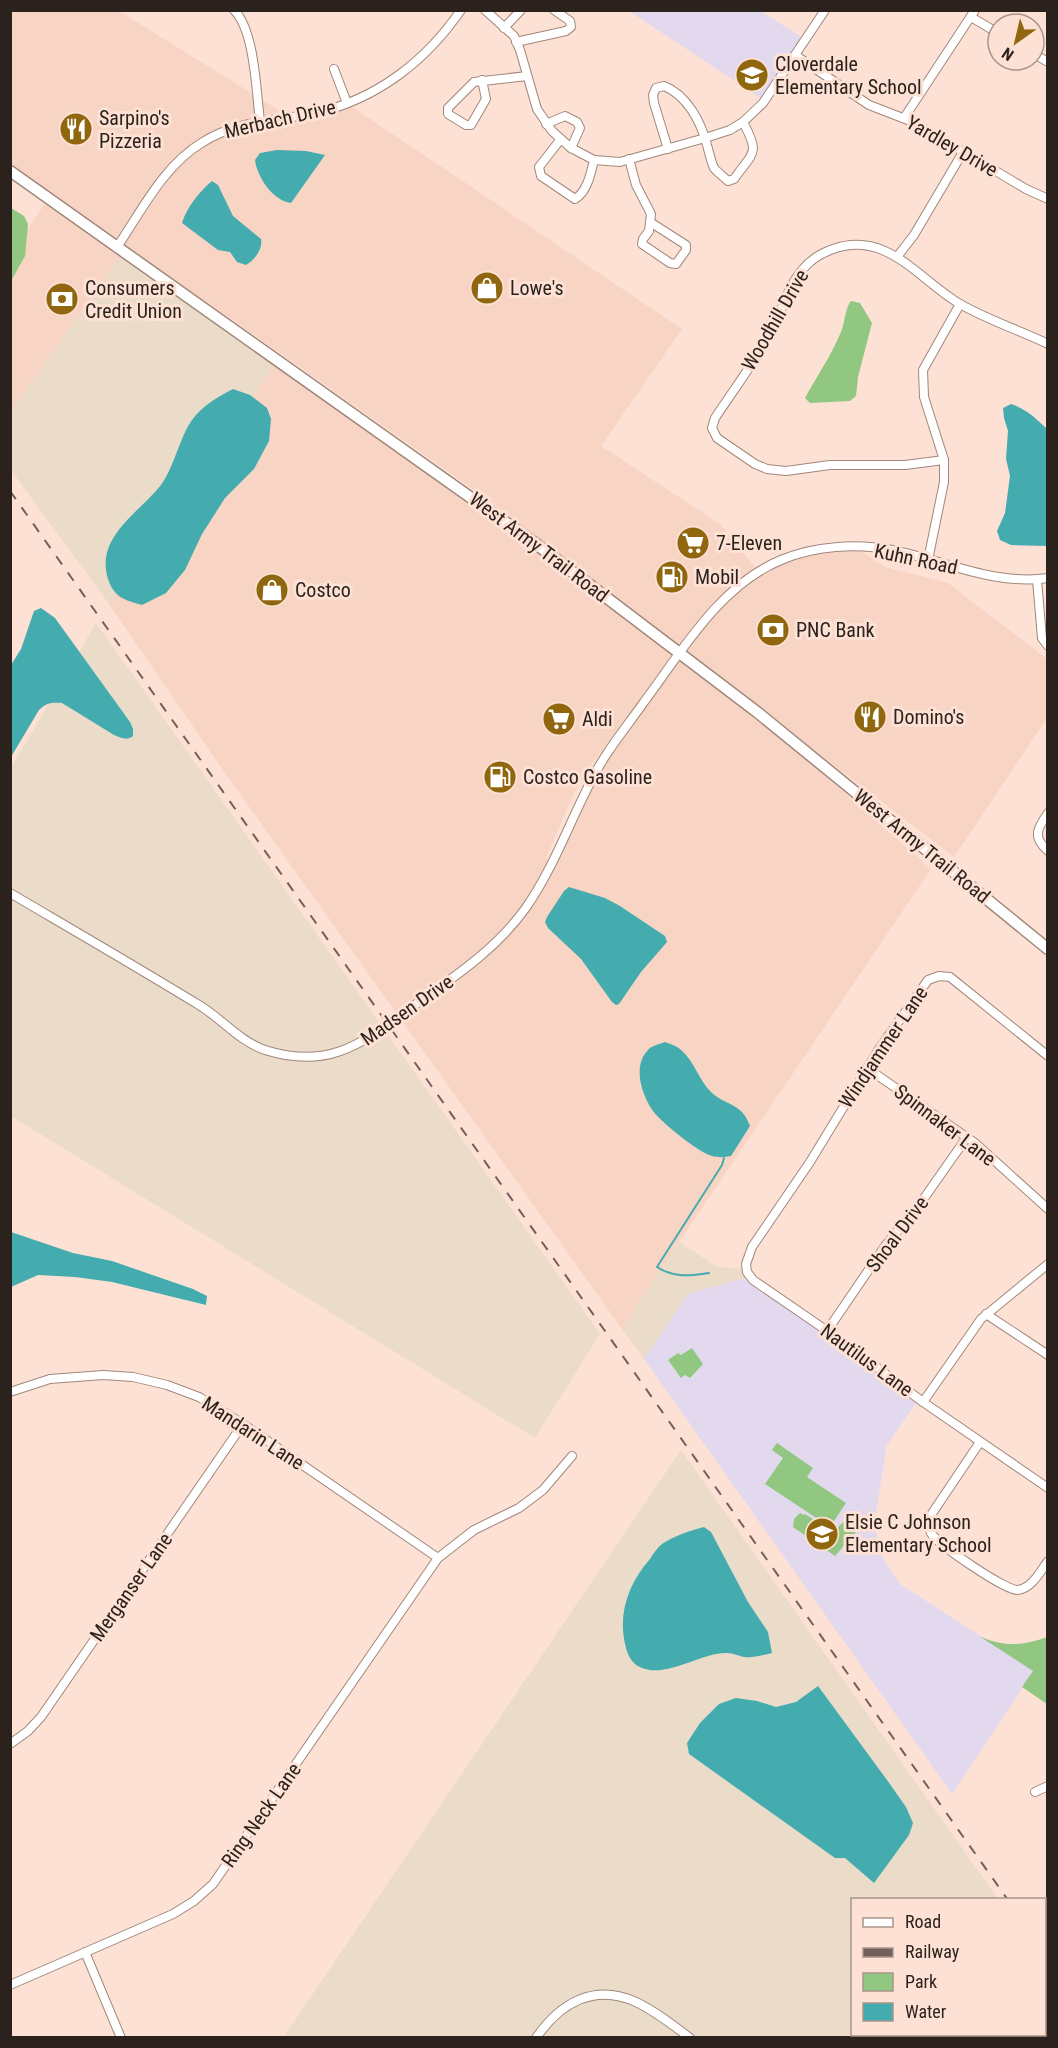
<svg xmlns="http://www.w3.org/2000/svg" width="1058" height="2048" viewBox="0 0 1058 2048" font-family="'Roboto Condensed',sans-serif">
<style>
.built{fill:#f8d4c4}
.industrial{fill:#ebdbc9}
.education{fill:#e3d9ee}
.green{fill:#91c780}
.water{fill:#44acaf}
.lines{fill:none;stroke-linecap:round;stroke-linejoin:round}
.stream{stroke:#44acaf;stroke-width:2}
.street-casing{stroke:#a1877b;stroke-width:10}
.secondary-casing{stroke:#a1877b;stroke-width:13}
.street{stroke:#fff;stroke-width:8}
.secondary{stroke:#fff;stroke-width:10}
.rail{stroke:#71615a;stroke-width:2;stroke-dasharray:10 10;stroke-linecap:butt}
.labels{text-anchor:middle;stroke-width:6;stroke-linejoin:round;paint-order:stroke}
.poi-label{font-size:20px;fill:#2c221d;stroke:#fde1d4;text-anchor:start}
.street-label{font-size:20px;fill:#2c221d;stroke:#fde1d4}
</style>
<rect width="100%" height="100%" fill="#fde1d4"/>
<g class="built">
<polygon points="11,11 119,11 285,114 250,120 215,131 186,149 162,172 116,241 11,167"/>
<polygon points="351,106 682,329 601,446 720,524 756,568 804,546 847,542 885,567 948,583 1047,659 1047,718 954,857 484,497 233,320 123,245 171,175 189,156 215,139 260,125 316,116"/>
<polygon points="46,202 121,254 11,413 11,254"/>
<polygon points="276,363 528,543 675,654 588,769 573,795 546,858 551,860 586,785 680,659 773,730 931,869 679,1242 622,1329 225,773 109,604"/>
</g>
<g class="industrial">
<polygon points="121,254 276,363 109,604 11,470 10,413"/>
<polygon points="96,623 600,1334 535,1438 11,1116 11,768"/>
<polygon points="679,1242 717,1267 741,1268 745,1278 688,1294 644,1359 622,1329"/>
<polygon points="681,1450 998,1899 852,1900 852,2034 1044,2034 1045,1966 1047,1970 1047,2037 283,2038"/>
</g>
<g class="education">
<polygon points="629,11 761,11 803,38 762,99"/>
<polygon points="745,1278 749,1283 836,1343 916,1403 887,1445 874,1525 883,1558 900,1584 1034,1671 952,1794 644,1359 688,1294"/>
</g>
<g class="green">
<polygon points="11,208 24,216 28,224 25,256 11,281"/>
<path d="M851 301 860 303 872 323 858 377 856 396 850 401 810 403 805 398C817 376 831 356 841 332 845 323 845 308 851 301Z"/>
<polygon points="692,1348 703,1364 690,1378 685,1375 681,1378 668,1360 678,1353 681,1355"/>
<polygon points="777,1443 813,1468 807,1477 846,1503 830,1527 765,1484 783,1458 772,1450"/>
<polygon points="800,1513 804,1515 805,1514 829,1530 831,1535 843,1522 856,1532 835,1556 793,1527 794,1519"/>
<path d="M979 1636C1002 1647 1024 1646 1047 1637V1704L1022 1687 1033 1671Z"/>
</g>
<g class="water">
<path d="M277 150 306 151 325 155 291 203C273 201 257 177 255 160L260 153Z"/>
<path d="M212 181 218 185 233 216 261 239C263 249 254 261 246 265L237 262 230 252 218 250 182 223C187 207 199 192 212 181Z"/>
<path d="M233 389 250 395 267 408 271 419 269 441 254 469 225 498 202 534 185 570 166 593 142 605C124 600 114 597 108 579 95 537 139 513 161 485 176 464 180 433 196 415 206 404 219 396 233 389Z"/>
<path d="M1011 404C1026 409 1036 418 1047 429V546L1011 545 1000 540 997 531 1005 513 1010 476 1006 459 1008 431 1004 418 1003 408Z"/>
<path d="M41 608 55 618 130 722 133 729V736C127 741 121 738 114 735L62 703C52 702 46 703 39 710L11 757V665L21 649 34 611Z"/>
<polygon points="569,887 605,898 620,906 665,936 667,942 641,972 619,1004 616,1005 612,1002 581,959 548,928 545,922 547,917 564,891"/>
<path d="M665 1042C670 1044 677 1046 681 1050 695 1062 699 1081 712 1093 727 1106 742 1103 750 1126L731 1156C725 1157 719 1158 712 1156 698 1152 662 1123 653 1111 642 1095 632 1066 648 1050 651 1046 660 1044 665 1042Z"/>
<polygon points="11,1232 73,1253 112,1261 193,1289 207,1296 206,1305 112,1282 75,1277 38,1275 11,1287"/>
<path d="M704 1527 711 1532 748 1602 768 1632 772 1653C763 1655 753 1658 744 1657 739 1656 733 1653 727 1653 702 1652 668 1678 642 1668 633 1665 628 1656 626 1648 617 1615 628 1584 650 1559 653 1554 657 1548 662 1544 674 1536 689 1531 704 1527Z"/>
<polygon points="818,1686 887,1780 906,1807 913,1823 909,1835 874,1883 845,1858 835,1858 689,1754 687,1743 700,1723 719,1704 736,1698 757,1701 776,1707 796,1702"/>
</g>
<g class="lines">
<path class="stream" d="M709 1273C690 1276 674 1278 657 1267L722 1165 724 1158"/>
<g class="street-casing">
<g id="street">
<path d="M234 10C255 31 256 91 260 121"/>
<polyline points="485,10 514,36 520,50 537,109 552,131 571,148 594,160 620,162 705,138 730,130 743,122 763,103 825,10"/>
<polyline points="971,17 998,33"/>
<polyline points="504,28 521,10"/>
<polyline points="516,42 566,31 571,27 570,21 554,10"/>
<polyline points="1034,54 1048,62"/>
<polyline points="795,55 869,105 913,122 1026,189 1048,199"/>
<polyline points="334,69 347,103"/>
<polyline points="482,80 486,99 471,125 466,125 448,114 448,108 474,82 527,76"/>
<polyline points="904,118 975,10"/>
<polyline points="546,124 565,116 577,122 580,128 571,148"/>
<path d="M560 140 539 167 541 176 575 199C587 192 591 173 594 160"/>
<path d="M668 149 654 103 653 95 656 88 664 86C687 95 701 122 707 145 709 152 711 162 714 168 717 172 724 177 728 181L734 179C754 151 760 154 743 122"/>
<polyline points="629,159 636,185 651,214 649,231 643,239 642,244 670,263 676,264 686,250 686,245 650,222"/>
<path d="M117 247C142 210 164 165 203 142 238 120 277 121 316 113 377 99 426 61 461 10"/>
<polyline points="897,257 914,235 963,152"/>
<path d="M944 460 905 465H830L786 471 767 469 755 464 717 438 712 428 715 418C733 391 752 365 768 338 781 316 786 288 803 269 811 259 822 253 833 249 887 230 918 279 960 304 988 320 1019 330 1048 344"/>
<polyline points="928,560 944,482 944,460 924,397 923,370 960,304"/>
<polyline points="1037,580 1042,638 1048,646"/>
<path d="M1048 813C1037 829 1032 837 1048 851"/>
<path d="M10 893C73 930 137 967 199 1005 222 1019 239 1041 265 1050 325 1069 358 1047 405 1012 448 981 493 953 525 909 552 871 568 826 589 785 603 755 625 729 644 702 682 651 720 585 781 560 814 546 856 543 892 550 943 560 994 586 1048 578"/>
<polyline points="1048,1056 950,977 939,976 928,980 877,1052 810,1162 752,1247 746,1264 747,1272 753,1280 836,1337 923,1402 1048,1488"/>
<polyline points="867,1068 975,1143 1048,1209"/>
<polyline points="986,1314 1048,1355"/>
<polyline points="827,1331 885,1246 920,1204 967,1137"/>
<polyline points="10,1392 50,1379 103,1375 133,1377 167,1385 199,1397 243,1424 438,1558"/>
<polyline points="923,1402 981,1319 1048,1264"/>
<path d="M980 1442 931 1515C929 1521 928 1527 931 1533 937 1544 1006 1591 1018 1590 1032 1588 1040 1572 1048 1561"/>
<polyline points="10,1744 28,1731 41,1717 243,1424"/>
<polyline points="1035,1792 1048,1786"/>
<polyline points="85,1952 121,2038"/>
<polyline points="10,1985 173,1914 194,1901 213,1884 438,1558 474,1530 519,1508 543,1490 572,1456"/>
<path d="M536 2038C560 2003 594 1983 636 2002 655 2011 673 2025 690 2038"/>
</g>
</g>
<g class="secondary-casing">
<polyline id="secondary" points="10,171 532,541 757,712 1048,949"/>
</g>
<use href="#street" class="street"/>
<use href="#secondary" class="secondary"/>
<g class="rail">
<polyline points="10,491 1008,1900"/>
<polyline points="1044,1952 1048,1957"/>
</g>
</g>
<defs>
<g id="school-disc" transform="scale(1.725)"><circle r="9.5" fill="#90670e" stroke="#fde1d4"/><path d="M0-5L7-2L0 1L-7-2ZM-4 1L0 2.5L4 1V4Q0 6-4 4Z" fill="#fff"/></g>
<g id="restaurant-disc" transform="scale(1.725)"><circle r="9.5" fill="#90670e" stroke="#fde1d4"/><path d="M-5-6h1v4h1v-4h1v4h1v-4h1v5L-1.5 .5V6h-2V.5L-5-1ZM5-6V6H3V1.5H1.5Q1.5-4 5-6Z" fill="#fff"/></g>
<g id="shop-disc" transform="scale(1.725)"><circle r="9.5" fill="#90670e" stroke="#fde1d4"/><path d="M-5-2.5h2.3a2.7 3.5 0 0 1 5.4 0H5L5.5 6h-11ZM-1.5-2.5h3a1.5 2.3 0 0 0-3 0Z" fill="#fff"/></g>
<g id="bank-disc" transform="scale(1.725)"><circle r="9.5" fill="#90670e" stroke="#fde1d4"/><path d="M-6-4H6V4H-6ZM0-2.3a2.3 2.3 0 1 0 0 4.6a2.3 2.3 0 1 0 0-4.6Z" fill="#fff"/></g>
<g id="supermarket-disc" transform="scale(1.725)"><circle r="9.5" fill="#90670e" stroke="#fde1d4"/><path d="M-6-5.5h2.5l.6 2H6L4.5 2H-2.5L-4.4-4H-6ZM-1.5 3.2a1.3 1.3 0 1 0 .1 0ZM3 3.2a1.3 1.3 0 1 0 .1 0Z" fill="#fff"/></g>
<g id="fuel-disc" transform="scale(1.725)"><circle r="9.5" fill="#90670e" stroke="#fde1d4"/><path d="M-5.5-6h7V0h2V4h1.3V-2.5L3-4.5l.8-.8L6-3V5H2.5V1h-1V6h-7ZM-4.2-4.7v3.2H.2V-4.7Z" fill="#fff"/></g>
</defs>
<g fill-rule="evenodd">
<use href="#school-disc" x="752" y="75"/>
<use href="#restaurant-disc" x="76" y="129"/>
<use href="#shop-disc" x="487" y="288"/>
<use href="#bank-disc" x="62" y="299"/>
<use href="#supermarket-disc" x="693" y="543"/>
<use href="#fuel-disc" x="672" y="577"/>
<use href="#shop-disc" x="272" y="590"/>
<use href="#bank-disc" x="773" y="630"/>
<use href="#restaurant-disc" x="870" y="717"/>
<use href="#supermarket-disc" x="559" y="719"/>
<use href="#fuel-disc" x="500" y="777"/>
<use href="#school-disc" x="822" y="1534"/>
</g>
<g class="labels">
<g class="poi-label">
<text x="775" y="71">Cloverdale<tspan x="775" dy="23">Elementary School</tspan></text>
<text x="99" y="125">Sarpino's<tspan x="99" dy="23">Pizzeria</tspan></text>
<text x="85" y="295">Consumers<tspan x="85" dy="23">Credit Union</tspan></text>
<text x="510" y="295">Lowe's</text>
<text x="716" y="550">7-Eleven</text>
<text x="695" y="584">Mobil</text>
<text x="295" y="597">Costco</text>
<text x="796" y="637">PNC Bank</text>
<text x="893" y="724">Domino's</text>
<text x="582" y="726">Aldi</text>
<text x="523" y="784">Costco Gasoline</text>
<text x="845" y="1529">Elsie C Johnson<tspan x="845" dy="23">Elementary School</tspan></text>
</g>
<g class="street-label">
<text transform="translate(280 119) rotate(-13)" y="7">Merbach Drive</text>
<text transform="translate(952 146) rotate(30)" y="7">Yardley Drive</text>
<text transform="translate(775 320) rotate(-60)" y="7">Woodhill Drive</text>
<text transform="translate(539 547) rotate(37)" y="7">West Army Trail Road</text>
<text transform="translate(916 559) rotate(12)" y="7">Kuhn Road</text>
<text transform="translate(922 846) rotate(39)" y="7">West Army Trail Road</text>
<text transform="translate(407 1010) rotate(-35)" y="7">Madsen Drive</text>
<text transform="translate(883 1047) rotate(-56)" y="7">Windjammer Lane</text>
<text transform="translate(945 1125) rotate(37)" y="7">Spinnaker Lane</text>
<text transform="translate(897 1234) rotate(-53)" y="7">Shoal Drive</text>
<text transform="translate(867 1360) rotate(36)" y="7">Nautilus Lane</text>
<text transform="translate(253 1433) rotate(33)" y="7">Mandarin Lane</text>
<text transform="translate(131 1587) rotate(-55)" y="7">Merganser Lane</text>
<text transform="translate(261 1815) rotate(-55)" y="7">Ring Neck Lane</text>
</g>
</g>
<rect width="1058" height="2048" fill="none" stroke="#2c221d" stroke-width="24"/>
<rect x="851" y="1898" width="195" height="138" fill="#fde1d4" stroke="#a9958b" stroke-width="1.5"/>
<rect x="863" y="1918" width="30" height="9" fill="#ffffff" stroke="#a9958b" stroke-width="1.5"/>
<text x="905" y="1928" font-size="18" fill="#2c221d">Road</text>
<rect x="863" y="1948" width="30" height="9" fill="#71615a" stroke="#a9958b" stroke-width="1.5"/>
<text x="905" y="1958" font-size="18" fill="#2c221d">Railway</text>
<rect x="863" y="1973" width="30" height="18" fill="#91c780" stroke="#a9958b" stroke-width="1.5"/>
<text x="905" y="1988" font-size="18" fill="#2c221d">Park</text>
<rect x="863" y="2003" width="30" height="18" fill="#44acaf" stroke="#a9958b" stroke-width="1.5"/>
<text x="905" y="2018" font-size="18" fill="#2c221d">Water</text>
<g transform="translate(1016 42) rotate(214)"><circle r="28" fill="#fde1d4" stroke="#a9958b" stroke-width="1.5"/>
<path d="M0-4.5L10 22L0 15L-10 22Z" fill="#90670e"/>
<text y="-9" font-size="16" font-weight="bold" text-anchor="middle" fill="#2c221d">N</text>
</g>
</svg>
